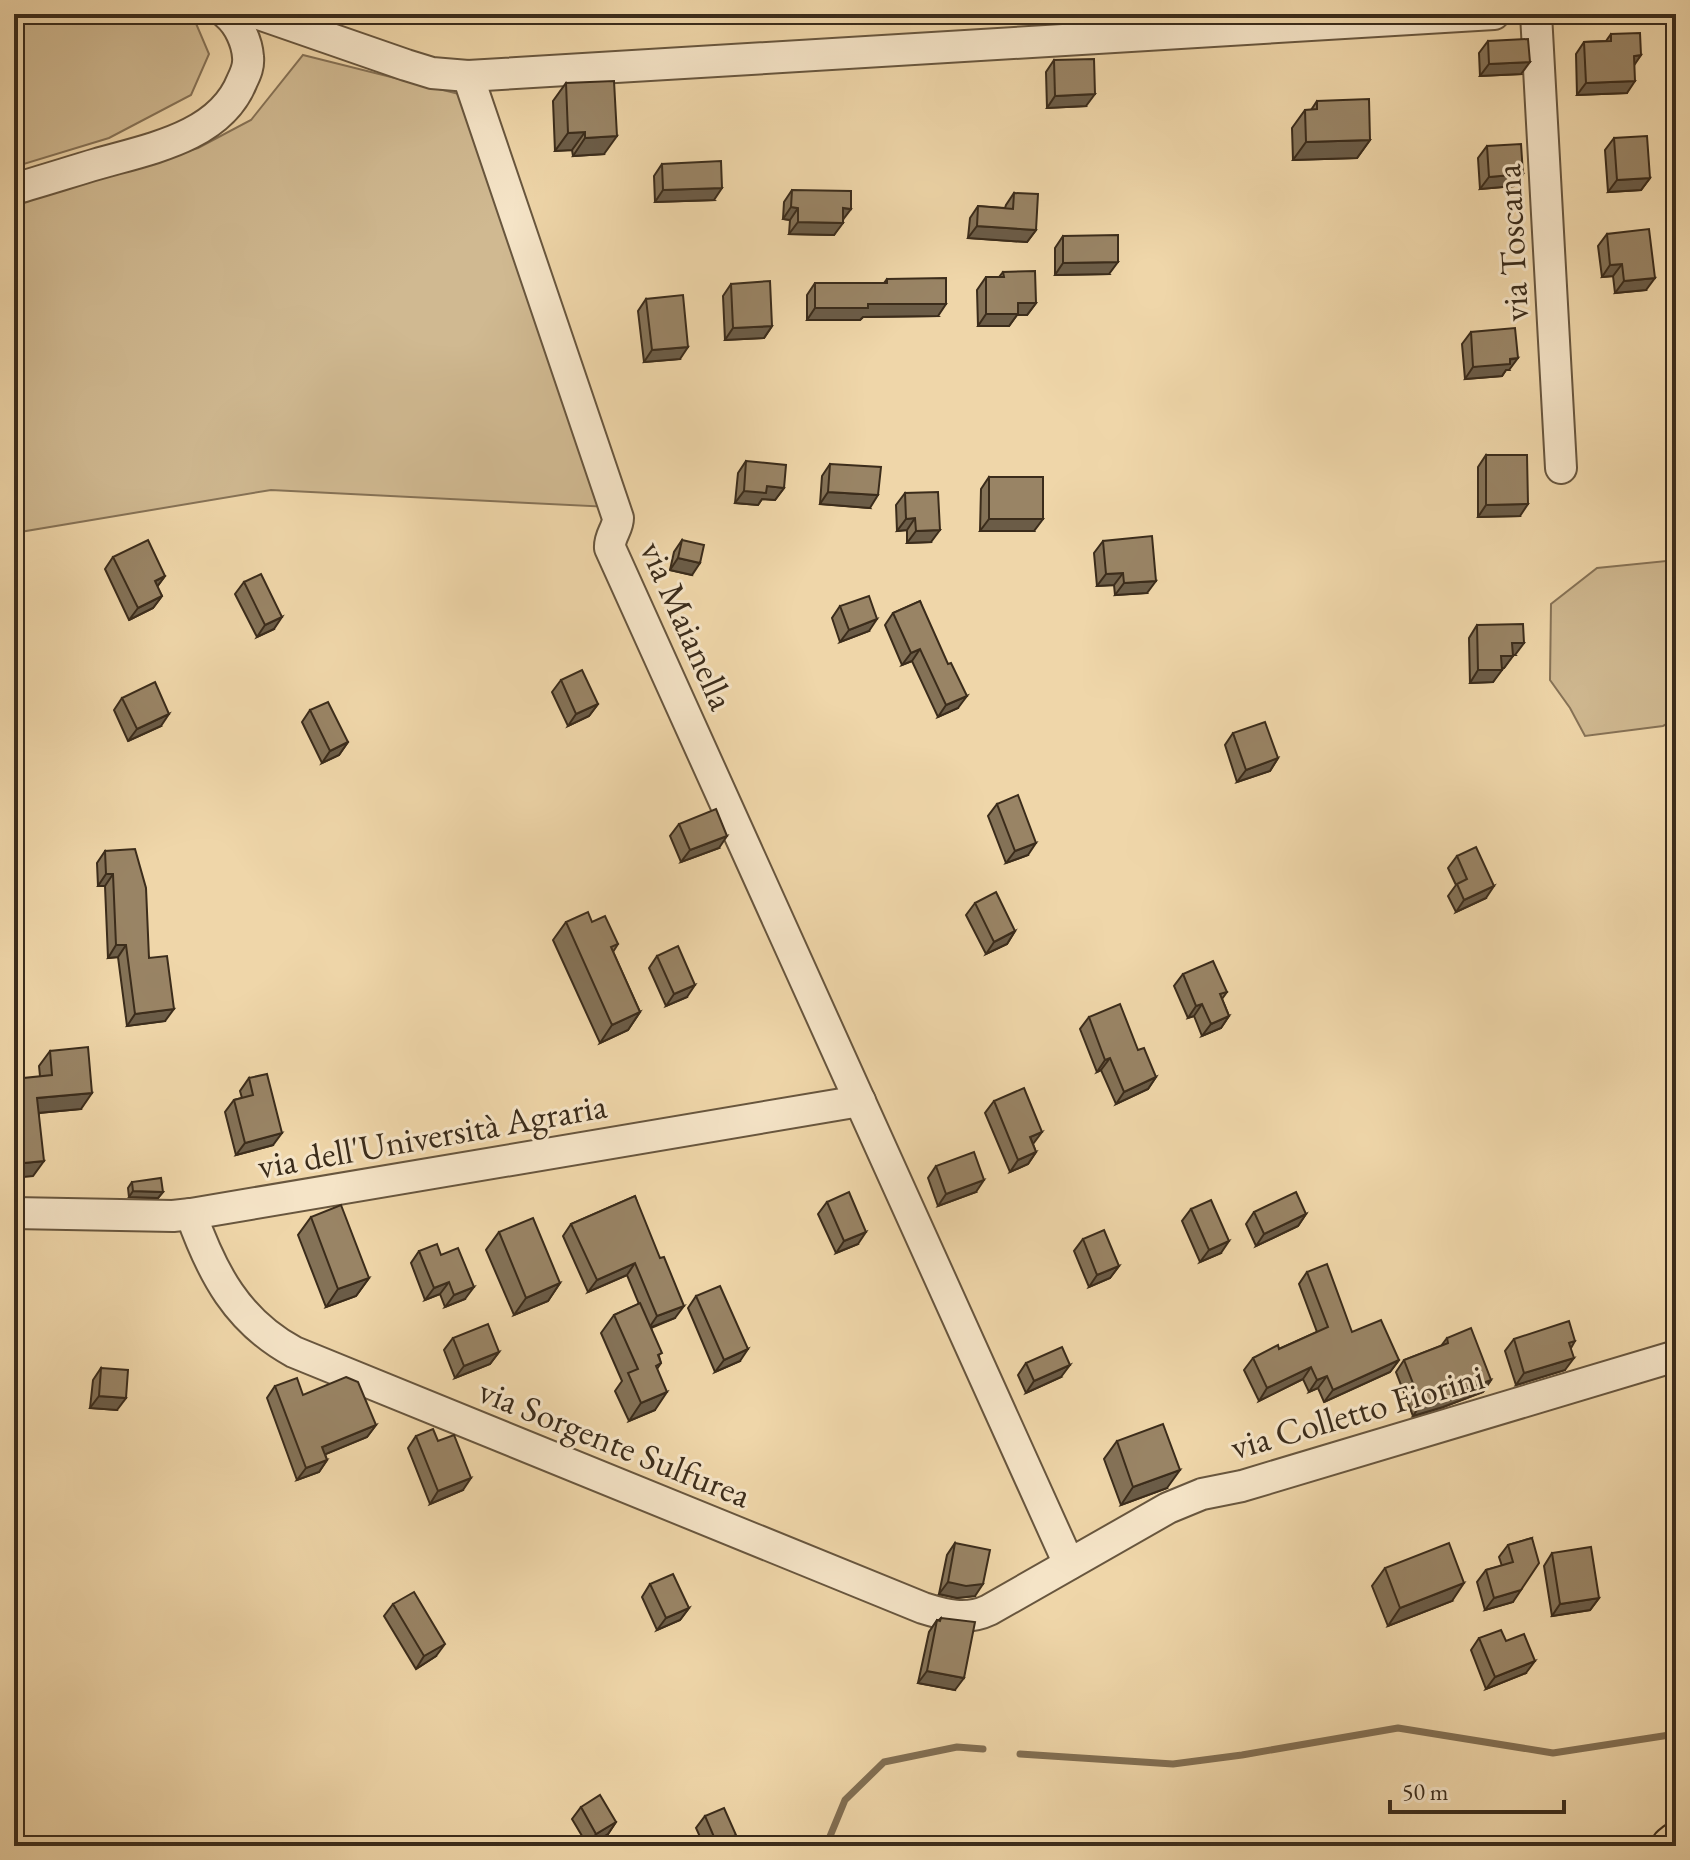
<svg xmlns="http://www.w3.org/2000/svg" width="1690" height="1860" viewBox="0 0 1690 1860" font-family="'EB Garamond',serif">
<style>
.green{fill:#d0b991;stroke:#867256;stroke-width:2}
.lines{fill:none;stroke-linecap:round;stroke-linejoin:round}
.stream{stroke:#826f53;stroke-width:7}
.minor-casing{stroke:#68563e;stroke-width:34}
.major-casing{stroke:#3b2c1b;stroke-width:42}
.minor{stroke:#f5e4c7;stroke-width:30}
.major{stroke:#efd6a9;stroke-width:38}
.wall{fill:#847257;stroke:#3b2c1b;stroke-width:2}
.shaded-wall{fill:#6b5c47;stroke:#3b2c1b;stroke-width:2}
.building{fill:#998465;stroke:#3b2c1b;stroke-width:2}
.labels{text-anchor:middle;stroke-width:6;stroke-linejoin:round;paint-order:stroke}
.street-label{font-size:36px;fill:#3b2c1b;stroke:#f5e4c7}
</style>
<rect width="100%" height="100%" fill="#efd6a9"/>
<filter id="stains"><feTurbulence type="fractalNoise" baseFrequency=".0025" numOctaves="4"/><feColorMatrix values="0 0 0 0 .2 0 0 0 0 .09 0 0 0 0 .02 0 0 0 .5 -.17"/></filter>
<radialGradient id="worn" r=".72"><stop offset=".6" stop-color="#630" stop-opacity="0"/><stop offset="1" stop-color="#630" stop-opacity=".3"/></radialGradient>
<g class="green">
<polygon points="14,14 192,14 209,54 191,95 109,138 14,167"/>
<polygon points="303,55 459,94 610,507 271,490 14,533 14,204 198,148 251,120"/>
<polygon points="1676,560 1676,719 1663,726 1585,736 1570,708 1550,680 1551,604 1597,568"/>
</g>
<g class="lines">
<g class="stream">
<polyline points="1020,1754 1173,1764 1242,1755 1398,1728 1553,1753 1676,1734"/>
<polyline points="826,1846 845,1800 884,1762 957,1747 983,1749"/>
</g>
<g class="minor-casing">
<g id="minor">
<polyline points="259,14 406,65 432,73 468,76 1494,14"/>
<polyline points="1536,14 1561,468"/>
<path d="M468 76 618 518C618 529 609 536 610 548L1069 1564"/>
<path d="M14 189C42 181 70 172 97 164 149 149 220 137 242 81 246 73 249 66 248 57 247 42 239 24 227 14"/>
<polyline points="14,1213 173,1216 191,1214 860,1101"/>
<path d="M191 1214C212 1273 237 1321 294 1352L923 1608C945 1615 966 1621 989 1610L1168 1508 1202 1494 1242 1486 1676 1356"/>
</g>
</g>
<g class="major-casing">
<polyline id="major" points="1671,1846 1676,1842"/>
</g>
<use href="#minor" class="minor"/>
<use href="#major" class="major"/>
</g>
<g class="wall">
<polygon points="1611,34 1641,55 1634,64 1627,93 1577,95 1576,54 1584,42 1606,41"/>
<polygon points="1488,41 1521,74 1480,76 1479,53"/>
<polygon points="1054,60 1086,106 1047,108 1046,72"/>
<polygon points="566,83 604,154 573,156 572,150 555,151 553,101"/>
<polygon points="1317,101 1370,140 1357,158 1293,160 1292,128 1305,110 1311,110"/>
<polygon points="1614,138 1650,178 1641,190 1608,192 1605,150"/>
<polygon points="1487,146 1523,174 1514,186 1480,189 1478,158"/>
<polygon points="662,164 714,200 655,202 654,176"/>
<polygon points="792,190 843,220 834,235 789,234 790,220 783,219 784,202"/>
<polygon points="1014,193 1036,230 1027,242 968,238 970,218 978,206 1005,208 1006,205"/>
<polygon points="1607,234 1646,290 1615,293 1613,276 1602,277 1598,246"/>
<polygon points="1063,236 1109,274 1055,275 1055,248"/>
<polygon points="1003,272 1036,303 1027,315 1017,315 1009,326 978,326 977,290 986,277 999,277"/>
<polygon points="887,279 938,316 863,317 860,320 807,320 807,295 815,283 884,283"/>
<polygon points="731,284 772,326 764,338 725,340 723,296"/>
<polygon points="646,299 680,359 644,362 638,311"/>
<polygon points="1471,332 1509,370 1506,370 1502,376 1465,379 1462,344"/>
<polygon points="1486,455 1520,516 1478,517 1478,467"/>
<polygon points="746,461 784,488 775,500 762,499 758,505 735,503 738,473"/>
<polygon points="830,464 870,508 820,504 822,476"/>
<polygon points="989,477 1034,531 980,531 981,489"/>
<polygon points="905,493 931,542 907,543 907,530 897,531 896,505"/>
<polygon points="682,540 692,575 670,570 674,552"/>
<polygon points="1103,541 1147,593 1115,595 1114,585 1097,586 1094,553"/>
<polygon points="113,557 165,576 157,587 162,596 153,608 129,620 105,569"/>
<polygon points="244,582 274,629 257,637 235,594"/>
<polygon points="920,601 958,708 938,717 912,661 902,665 885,625 893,613"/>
<polygon points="840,606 869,631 840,642 832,618"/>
<polygon points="1477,625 1515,655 1513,655 1504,668 1502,668 1493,682 1470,683 1469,638"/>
<polygon points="561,680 598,704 589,716 568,726 552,692"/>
<polygon points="122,698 161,726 128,741 114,710"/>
<polygon points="310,710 348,742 339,755 322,763 302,722"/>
<polygon points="1233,733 1278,758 1270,771 1237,782 1225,745"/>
<polygon points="997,804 1028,855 1006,863 988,816"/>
<polygon points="679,824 719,848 681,862 670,836"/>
<polygon points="105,851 149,958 165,1021 127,1026 118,957 108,958 105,886 98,886 97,863"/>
<polygon points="1457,856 1486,898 1456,912 1448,896 1456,885 1448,868"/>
<polygon points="975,903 1015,931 1007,944 986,954 966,915"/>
<polygon points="566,922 592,922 618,944 613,952 640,1012 628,1030 600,1043 553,940"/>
<polygon points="657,956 687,997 666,1006 649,968"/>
<polygon points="1183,974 1227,992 1222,999 1229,1016 1221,1028 1202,1036 1194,1016 1188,1018 1174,986"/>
<polygon points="1089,1017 1156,1077 1148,1089 1116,1104 1101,1070 1097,1072 1080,1029"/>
<polygon points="50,1051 81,1109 39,1113 33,1176 40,1076 39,1066"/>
<polygon points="249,1078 273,1145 236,1155 225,1112 234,1100 242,1098 240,1091"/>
<polygon points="994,1101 1033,1144 1036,1152 1028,1164 1010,1172 985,1113"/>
<polygon points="936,1166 976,1192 938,1206 928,1178"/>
<polygon points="132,1182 163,1192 158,1198 129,1197 128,1188"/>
<polygon points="635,1196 675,1318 651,1328 661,1363 657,1369 655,1410 629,1421 615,1391 622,1381 601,1333 614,1315 639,1304 627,1275 588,1292 563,1236 571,1224"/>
<polygon points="827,1202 858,1244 836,1253 818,1214"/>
<polygon points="1191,1209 1221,1253 1200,1262 1182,1221"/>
<polygon points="1254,1212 1306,1214 1298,1226 1256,1246 1246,1224"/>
<polygon points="311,1217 369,1278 356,1296 326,1307 298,1235"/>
<polygon points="499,1232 560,1283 548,1301 514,1315 486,1250"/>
<polygon points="1083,1239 1119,1266 1110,1278 1089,1287 1074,1251"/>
<polygon points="419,1251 441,1255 465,1299 445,1307 440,1294 425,1300 411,1263"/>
<polygon points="1307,1272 1352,1332 1399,1360 1390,1372 1324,1402 1318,1388 1309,1392 1303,1379 1259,1401 1244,1370 1253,1358 1279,1349 1317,1332 1299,1284"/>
<polygon points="696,1296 740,1361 715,1372 688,1308"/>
<polygon points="453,1338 499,1352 490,1364 455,1378 444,1350"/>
<polygon points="1447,1338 1491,1380 1483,1392 1443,1407 1413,1416 1396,1372 1404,1360 1441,1346"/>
<polygon points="1514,1339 1575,1341 1571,1348 1565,1370 1516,1385 1505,1351"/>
<polygon points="1026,1363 1061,1377 1026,1393 1018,1375"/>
<polygon points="101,1368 117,1410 90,1408 93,1380"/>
<polygon points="275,1386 303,1395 376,1425 367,1437 325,1454 327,1460 319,1472 297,1480 267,1398"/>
<polygon points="416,1436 438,1441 463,1490 430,1504 408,1448"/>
<polygon points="1117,1441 1167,1488 1121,1505 1104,1459"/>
<polygon points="1532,1538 1513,1602 1485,1610 1477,1582 1486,1570 1502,1566 1499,1557 1508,1545"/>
<polygon points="955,1543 975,1596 957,1598 939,1594 947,1555"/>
<polygon points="1552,1553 1599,1598 1590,1610 1552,1616 1544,1566"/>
<polygon points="1385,1568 1452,1601 1388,1626 1372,1586"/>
<polygon points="650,1584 689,1608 680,1620 657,1630 642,1597"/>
<polygon points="393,1604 436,1656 416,1669 384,1616"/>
<polygon points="941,1618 955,1690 918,1683 929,1632 937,1620 939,1620"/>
<polygon points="1479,1638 1506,1641 1526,1673 1486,1689 1471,1650"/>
<polygon points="581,1807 616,1822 608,1834 588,1846 572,1819"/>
<polygon points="705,1816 728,1846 704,1846 696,1828"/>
</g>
<g class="shaded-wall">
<polygon points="1641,55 1633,67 1634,56"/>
<polygon points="1530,62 1521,74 1480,76 1489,64"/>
<polygon points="1635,81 1627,93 1577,95 1586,83"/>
<polygon points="1095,94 1086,106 1047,108 1055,96"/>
<polygon points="585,132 572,150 555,151 568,133"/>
<polygon points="617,136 604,154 573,156 585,138"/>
<polygon points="1370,140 1357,158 1293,160 1306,142"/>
<polygon points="1523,174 1514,186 1480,189 1489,177"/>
<polygon points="1650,178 1641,190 1608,192 1617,180"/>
<polygon points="722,188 714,200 655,202 663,190"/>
<polygon points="791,207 798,208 790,220 783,219"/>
<polygon points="843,208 851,209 842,221"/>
<polygon points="798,222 843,223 834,235 789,234"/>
<polygon points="977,226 1036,230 1027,242 968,238"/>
<polygon points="1118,262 1109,274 1055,275 1063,263"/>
<polygon points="1622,264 1613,276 1602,277 1610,265"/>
<polygon points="1655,278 1646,290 1615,293 1624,281"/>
<polygon points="1018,303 1036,303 1027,315 1017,315 1009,326 978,326 986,314"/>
<polygon points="868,304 946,304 938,316 863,317 860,320 807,320 815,308"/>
<polygon points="772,326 764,338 725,340 733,328"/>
<polygon points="688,347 680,359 644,362 652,350"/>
<polygon points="1518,358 1509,370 1506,370 1502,376 1465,379 1473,367"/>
<polygon points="767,486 784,488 775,500 762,499 758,505 735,503 744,491"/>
<polygon points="828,492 878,495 870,508 820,504"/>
<polygon points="1528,504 1520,516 1478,517 1486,505"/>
<polygon points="915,518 907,530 897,531 906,519"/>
<polygon points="989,519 1043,519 1034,531 980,531"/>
<polygon points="940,530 931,542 907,543 916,531"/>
<polygon points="678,558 700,563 692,575 670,570"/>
<polygon points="1123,573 1114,585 1097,586 1106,574"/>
<polygon points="165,576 156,588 155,581"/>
<polygon points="1156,581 1147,593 1115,595 1124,583"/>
<polygon points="162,596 153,608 129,620 138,608"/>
<polygon points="282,617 274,629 257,637 265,625"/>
<polygon points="877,619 869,631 840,642 849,630"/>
<polygon points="1512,643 1524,643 1515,655 1504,655"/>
<polygon points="920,649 912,661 902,665 911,653"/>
<polygon points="1501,656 1513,656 1504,668 1493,668"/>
<polygon points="1478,670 1502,670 1493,682 1470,683"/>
<polygon points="967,696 958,708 938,717 946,705"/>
<polygon points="598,704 589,716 568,726 576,714"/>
<polygon points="169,714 161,726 128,741 137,729"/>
<polygon points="348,742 339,755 322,763 330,751"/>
<polygon points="1278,758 1270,771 1237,782 1246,770"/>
<polygon points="727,836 719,848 681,862 690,850"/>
<polygon points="1036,843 1028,855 1006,863 1015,851"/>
<polygon points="106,874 113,874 105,886 98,886"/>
<polygon points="1494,886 1486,898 1456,912 1464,900"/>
<polygon points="1015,931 1007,944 986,954 994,942"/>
<polygon points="116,945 126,945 118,957 108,958"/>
<polygon points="695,985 687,997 666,1006 674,994"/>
<polygon points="1202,1004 1194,1016 1188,1018 1196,1006"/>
<polygon points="174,1009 165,1021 127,1026 135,1014"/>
<polygon points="640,1012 628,1030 600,1043 612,1025"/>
<polygon points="1229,1016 1221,1028 1202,1036 1211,1024"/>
<polygon points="1110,1058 1101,1070 1097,1072 1105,1060"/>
<polygon points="1156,1077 1148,1089 1116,1104 1124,1092"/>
<polygon points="92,1093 81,1109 26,1114 37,1098"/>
<polygon points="1042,1132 1033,1144 1030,1137"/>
<polygon points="282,1133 273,1145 236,1155 245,1143"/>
<polygon points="1036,1152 1028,1164 1010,1172 1018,1160"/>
<polygon points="44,1161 33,1176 14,1178 14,1164"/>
<polygon points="984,1180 976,1192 938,1206 946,1194"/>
<polygon points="133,1191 163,1192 158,1198 129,1197"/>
<polygon points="1306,1214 1298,1226 1256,1246 1264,1234"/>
<polygon points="866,1232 858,1244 836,1253 844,1241"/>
<polygon points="1229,1241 1221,1253 1200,1262 1209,1250"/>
<polygon points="635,1263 627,1275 588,1292 597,1280"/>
<polygon points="1119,1266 1110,1278 1089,1287 1097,1275"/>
<polygon points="369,1278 356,1296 326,1307 338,1289"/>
<polygon points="449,1282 440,1294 425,1300 434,1288"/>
<polygon points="560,1283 548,1301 514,1315 526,1298"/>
<polygon points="474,1287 465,1299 445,1307 454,1295"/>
<polygon points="684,1306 675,1318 649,1328 657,1316"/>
<polygon points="748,1349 740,1361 715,1372 724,1360"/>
<polygon points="499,1352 490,1364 455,1378 464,1366"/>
<polygon points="1574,1358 1565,1370 1516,1385 1524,1373"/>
<polygon points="1399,1360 1390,1372 1324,1402 1333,1390"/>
<polygon points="1070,1365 1061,1377 1026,1393 1034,1381"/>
<polygon points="1311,1367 1303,1379 1259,1401 1267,1388"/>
<polygon points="1327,1376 1318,1388 1309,1392 1317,1380"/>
<polygon points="1491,1380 1483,1392 1443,1407 1413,1416 1421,1404"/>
<polygon points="667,1392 655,1410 629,1421 641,1403"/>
<polygon points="99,1396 126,1398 117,1410 90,1408"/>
<polygon points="376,1425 367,1437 314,1459 322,1447"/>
<polygon points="327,1460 319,1472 297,1480 306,1468"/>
<polygon points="1180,1470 1167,1488 1121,1505 1133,1487"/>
<polygon points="471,1478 463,1490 430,1504 438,1491"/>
<polygon points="948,1582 983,1584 975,1596 957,1598 939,1594"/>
<polygon points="1464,1583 1452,1601 1388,1626 1400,1608"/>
<polygon points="1521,1590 1513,1602 1485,1610 1494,1598"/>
<polygon points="1599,1598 1590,1610 1552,1616 1560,1604"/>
<polygon points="689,1608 680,1620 657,1630 666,1618"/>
<polygon points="445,1644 436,1656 416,1669 424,1656"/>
<polygon points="1535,1661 1526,1673 1486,1689 1495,1677"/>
<polygon points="927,1671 964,1678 955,1690 918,1683"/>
<polygon points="616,1822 608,1834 588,1846 596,1834"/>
<polygon points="736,1835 728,1846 715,1846 717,1844"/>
</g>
<g class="building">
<polygon points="1640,33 1641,55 1634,56 1635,81 1586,83 1584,42 1611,41 1611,34"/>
<polygon points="1528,39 1530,62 1489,64 1488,41"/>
<polygon points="1094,59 1095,94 1055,96 1054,60"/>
<polygon points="614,81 617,136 585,138 585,132 568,133 566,83"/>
<polygon points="1369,99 1370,140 1306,142 1305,110 1317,109 1317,101"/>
<polygon points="1647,136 1650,178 1617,180 1614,138"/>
<polygon points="1521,144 1523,174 1489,177 1487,146"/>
<polygon points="721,161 722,188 663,190 662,164"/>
<polygon points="792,190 851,191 851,209 843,208 843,223 798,222 798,208 791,207"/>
<polygon points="1014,193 1038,194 1036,230 977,226 978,206 1013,209"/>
<polygon points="1649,229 1655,278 1624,281 1622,264 1610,265 1607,234"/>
<polygon points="1118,235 1118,262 1063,263 1063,236"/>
<polygon points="1035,271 1036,303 1018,303 1018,314 986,314 986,277 1004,277 1003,272"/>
<polygon points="946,278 946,304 868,304 868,308 815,308 815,283 887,283 887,279"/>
<polygon points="770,281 772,326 733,328 731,284"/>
<polygon points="683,295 688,347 652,350 646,299"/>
<polygon points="1515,328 1518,358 1510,359 1510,364 1473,367 1471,332"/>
<polygon points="1486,455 1527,455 1528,504 1486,505"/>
<polygon points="746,461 786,465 784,488 767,486 766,493 744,491"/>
<polygon points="830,464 881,467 878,495 828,492"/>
<rect x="989" y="477" width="54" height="42"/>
<polygon points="938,492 940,530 916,531 915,518 906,519 905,493"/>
<polygon points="1152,536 1156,581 1124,583 1123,573 1106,574 1103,541"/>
<polygon points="148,540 165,576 155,581 162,596 138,608 113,557"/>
<polygon points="682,540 704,545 700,563 678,558"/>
<polygon points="261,574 282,617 265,625 244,582"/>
<polygon points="869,596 877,619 849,630 840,606"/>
<polygon points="920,601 948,664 951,663 967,696 946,705 920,649 911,653 893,613"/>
<polygon points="1523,624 1524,643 1512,643 1513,656 1501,656 1502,670 1478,670 1477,625"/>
<polygon points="582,670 598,704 576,714 561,680"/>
<polygon points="155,682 169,714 137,729 122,698"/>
<polygon points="328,702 348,742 330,751 310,710"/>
<polygon points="1265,722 1278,758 1246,770 1233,733"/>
<polygon points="1018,795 1036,843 1015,851 997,804"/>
<polygon points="716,809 727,836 690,850 679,824"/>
<polygon points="1476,847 1494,886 1464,900 1457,884 1467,879 1457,856"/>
<polygon points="135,849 146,888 149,958 167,956 174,1009 135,1014 126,945 116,945 113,874 106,874 105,851"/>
<polygon points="996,892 1015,931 994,942 975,903"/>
<polygon points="588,912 592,922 605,916 618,944 611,947 640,1012 612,1025 566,922"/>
<polygon points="678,946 695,985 674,994 657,956"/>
<polygon points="1213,961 1227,992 1220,994 1229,1016 1211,1024 1202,1004 1196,1006 1183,974"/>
<polygon points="1120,1004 1138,1050 1144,1048 1156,1077 1124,1092 1110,1058 1105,1060 1089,1017"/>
<polygon points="88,1047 92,1093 37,1098 44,1161 14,1164 14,1079 52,1075 50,1051"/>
<polygon points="267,1074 282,1133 245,1143 234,1100 253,1095 249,1078"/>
<polygon points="1024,1088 1042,1132 1030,1137 1036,1152 1018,1160 994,1101"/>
<polygon points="974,1152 984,1180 946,1194 936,1166"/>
<polygon points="161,1178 163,1192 133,1191 132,1182"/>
<polygon points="849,1192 866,1232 844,1241 827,1202"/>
<polygon points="1296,1192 1306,1214 1264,1234 1254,1212"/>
<polygon points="635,1196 660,1258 664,1257 684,1306 657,1316 635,1263 597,1280 571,1224"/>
<polygon points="1211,1200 1229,1241 1209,1250 1191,1209"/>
<polygon points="341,1205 369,1278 338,1289 311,1217"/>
<polygon points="533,1218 560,1283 526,1298 499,1232"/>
<polygon points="14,1228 18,1228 17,1272 14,1272"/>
<polygon points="1104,1230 1119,1266 1097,1275 1083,1239"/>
<polygon points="437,1244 441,1255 458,1248 474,1287 454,1295 449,1282 434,1288 419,1251"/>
<polygon points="1327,1264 1352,1332 1381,1320 1399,1360 1333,1390 1327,1376 1317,1380 1311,1367 1267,1388 1253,1358 1278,1345 1279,1349 1328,1327 1307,1272"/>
<polygon points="720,1286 748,1349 724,1360 696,1296"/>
<polygon points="640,1303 662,1353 658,1355 661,1363 656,1366 667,1392 641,1403 628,1373 638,1369 614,1315"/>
<polygon points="1569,1321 1575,1341 1569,1343 1574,1358 1524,1373 1514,1339"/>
<polygon points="488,1324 499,1352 464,1366 453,1338"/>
<polygon points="1471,1328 1491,1380 1452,1395 1421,1404 1404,1360 1448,1343 1447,1338"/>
<polygon points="1062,1347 1070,1365 1034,1381 1026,1363"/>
<polygon points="101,1368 128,1370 126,1398 99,1396"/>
<polygon points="346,1377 358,1382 376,1425 322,1447 327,1460 306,1468 275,1386 297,1378 303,1395"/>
<polygon points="1163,1424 1180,1470 1133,1487 1117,1441"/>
<polygon points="433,1429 438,1441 454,1435 471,1478 438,1491 416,1436"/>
<polygon points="1532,1538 1539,1563 1521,1590 1494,1598 1486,1570 1513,1562 1508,1545"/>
<polygon points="955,1543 990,1550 983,1584 966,1586 948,1582"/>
<polygon points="1449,1543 1464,1583 1400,1608 1385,1568"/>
<polygon points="1591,1547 1599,1598 1560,1604 1552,1553"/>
<polygon points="673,1574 689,1608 666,1618 650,1584"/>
<polygon points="414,1592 445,1644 424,1656 393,1604"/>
<polygon points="941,1618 975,1622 964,1678 927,1671 937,1620 940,1621"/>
<polygon points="1501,1630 1506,1641 1524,1634 1535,1661 1495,1677 1479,1638"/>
<polygon points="600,1795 616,1822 596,1834 581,1807"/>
<polygon points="724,1808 736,1835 717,1844 705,1816"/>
</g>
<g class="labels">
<g class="street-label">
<text transform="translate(1511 243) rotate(-93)" y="13">via Toscana</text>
<text transform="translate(688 625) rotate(66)" y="13">via Maianella</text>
<text transform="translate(432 1135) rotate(-10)" y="13">via dell'Università Agraria</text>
<text transform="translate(1357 1411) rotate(-16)" y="13">via Colletto Fiorini</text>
<text transform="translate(615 1442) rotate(22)" y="13">via Sorgente Sulfurea</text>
</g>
</g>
<rect width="1690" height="1860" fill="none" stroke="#efd6a9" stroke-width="48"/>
<rect x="16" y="16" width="1658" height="1828" fill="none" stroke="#3b2c1b" stroke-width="4"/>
<rect x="24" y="24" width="1642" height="1812" fill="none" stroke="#3b2c1b" stroke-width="2"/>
<path d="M1390 1800v12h174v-12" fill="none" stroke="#3b2c1b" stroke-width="4"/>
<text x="1402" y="1800" font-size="24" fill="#3b2c1b" stroke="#f5e4c7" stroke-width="6" paint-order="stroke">50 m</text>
<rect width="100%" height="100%" filter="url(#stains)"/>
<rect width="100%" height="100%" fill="url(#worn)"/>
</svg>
